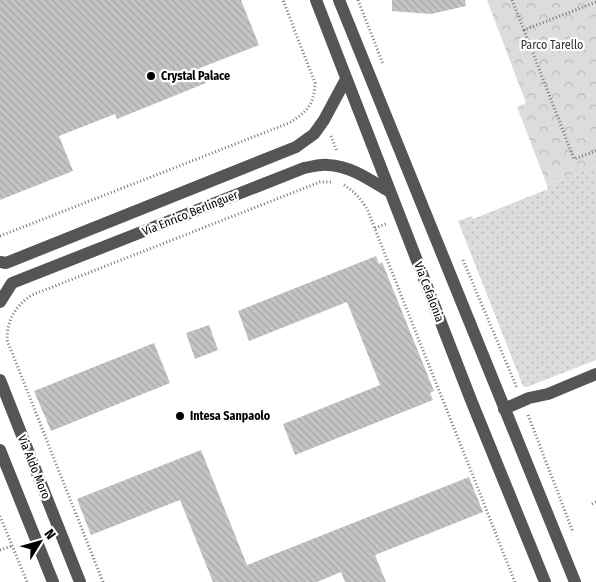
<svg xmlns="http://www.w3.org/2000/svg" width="596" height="582" font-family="'Fira Sans Condensed',sans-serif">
  <defs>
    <pattern id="grass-dots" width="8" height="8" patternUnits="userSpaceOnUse" patternTransform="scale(1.25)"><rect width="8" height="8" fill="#dcdcdc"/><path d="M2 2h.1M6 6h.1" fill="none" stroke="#bbb" stroke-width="1.8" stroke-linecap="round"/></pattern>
    <pattern id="park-crowns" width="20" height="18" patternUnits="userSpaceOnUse" patternTransform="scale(1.25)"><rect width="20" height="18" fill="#dcdcdc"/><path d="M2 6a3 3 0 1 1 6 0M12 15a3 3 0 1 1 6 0" fill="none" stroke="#bbb"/></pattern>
    <pattern id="building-back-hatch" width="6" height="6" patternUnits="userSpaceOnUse" patternTransform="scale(1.25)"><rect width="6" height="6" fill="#c4c4c4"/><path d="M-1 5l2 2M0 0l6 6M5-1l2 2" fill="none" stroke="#a7a7a7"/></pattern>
  </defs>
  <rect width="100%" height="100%" fill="#fff"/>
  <path fill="url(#grass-dots)" d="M 596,166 L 596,360 L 527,387 L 523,386 L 458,221 L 472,216 L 473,219 L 548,189 L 547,185 Z"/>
  <path fill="url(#park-crowns)" d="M 487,0 L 596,0 L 596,166 L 547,185 L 517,107 L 526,103 Z"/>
  <path fill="url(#building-back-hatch)" d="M 0,0 L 241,0 L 259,45 L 200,68 L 206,83 L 117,119 L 115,114 L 59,136 L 73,171 L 0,200 Z
    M 392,0 L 465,0 L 466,6 L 431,14 L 392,11 Z
    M 376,256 L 379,264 L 382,262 L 434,391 L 430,393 L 433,400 L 295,455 L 283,424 L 380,385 L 347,302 L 249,341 L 238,311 Z
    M 209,325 L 218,350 L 195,359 L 186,333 Z
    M 154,343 L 170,383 L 51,431 L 34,391 Z
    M 201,450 L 247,565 L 469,477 L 483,512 L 375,555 L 386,582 L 345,582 L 341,572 L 317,582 L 213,582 L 180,500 L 91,535 L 77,499 Z"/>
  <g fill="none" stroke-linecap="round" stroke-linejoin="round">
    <path stroke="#777" stroke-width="3" stroke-dasharray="1 2.5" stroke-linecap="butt" d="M 358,0 L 383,64
      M 512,0 L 524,30 L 596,2
      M 524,30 L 574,159 L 596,151
      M 331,136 L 337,151
      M 344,185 C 354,191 361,199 367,209 L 515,582
      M 375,228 L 388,223
      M 0,236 L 289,123 C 307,112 314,105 315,83 L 283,0
      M 463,260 L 517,388
      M 528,415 L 573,532
      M 592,504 L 596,502
      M 0,516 L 27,582
      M 0,550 L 12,546
      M 103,582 L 7,340 C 7,320 15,306 32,295 L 320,182 L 333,182"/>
    <path stroke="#555" stroke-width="12" d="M 316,0 L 471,400 L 545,582
      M 339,0 L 575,582
      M 0,262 L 6,263 L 296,147 L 314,134 L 324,120 L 346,79
      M 0,302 L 12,283 L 304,168 C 311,167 320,164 328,165 C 351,166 370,180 390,192
      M 0,380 L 80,582
      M 504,409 L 529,398 L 548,394 L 596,374
      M 0,450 L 53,582"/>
  </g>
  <g fill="#000" stroke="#fff" stroke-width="2">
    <circle cx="151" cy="76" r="5"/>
    <circle cx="180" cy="416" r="5"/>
  </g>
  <g text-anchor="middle" stroke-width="4.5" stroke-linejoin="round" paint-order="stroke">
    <g font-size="12" fill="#333" stroke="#fff">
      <text x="552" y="49">Parco Tarello</text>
    </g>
    <g font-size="12" font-weight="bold" fill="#000" stroke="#fff" text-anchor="start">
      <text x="161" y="80">Crystal Palace</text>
      <text x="190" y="420">Intesa Sanpaolo</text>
    </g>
    <g font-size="12" fill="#000" stroke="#fff">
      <text transform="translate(190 213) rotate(-22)" y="4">Via Enrico Berlinguer</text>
      <text transform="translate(429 292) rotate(69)" y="4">Via Cefalonia</text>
      <text transform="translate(34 467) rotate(68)" y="4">Via Aldo Moro</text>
    </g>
  </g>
  <g transform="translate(40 542) rotate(53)" stroke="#ffffff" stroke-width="4" paint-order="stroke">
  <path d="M0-4L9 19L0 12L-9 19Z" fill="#000000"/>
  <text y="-8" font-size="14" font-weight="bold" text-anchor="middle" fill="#000000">N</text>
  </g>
</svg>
